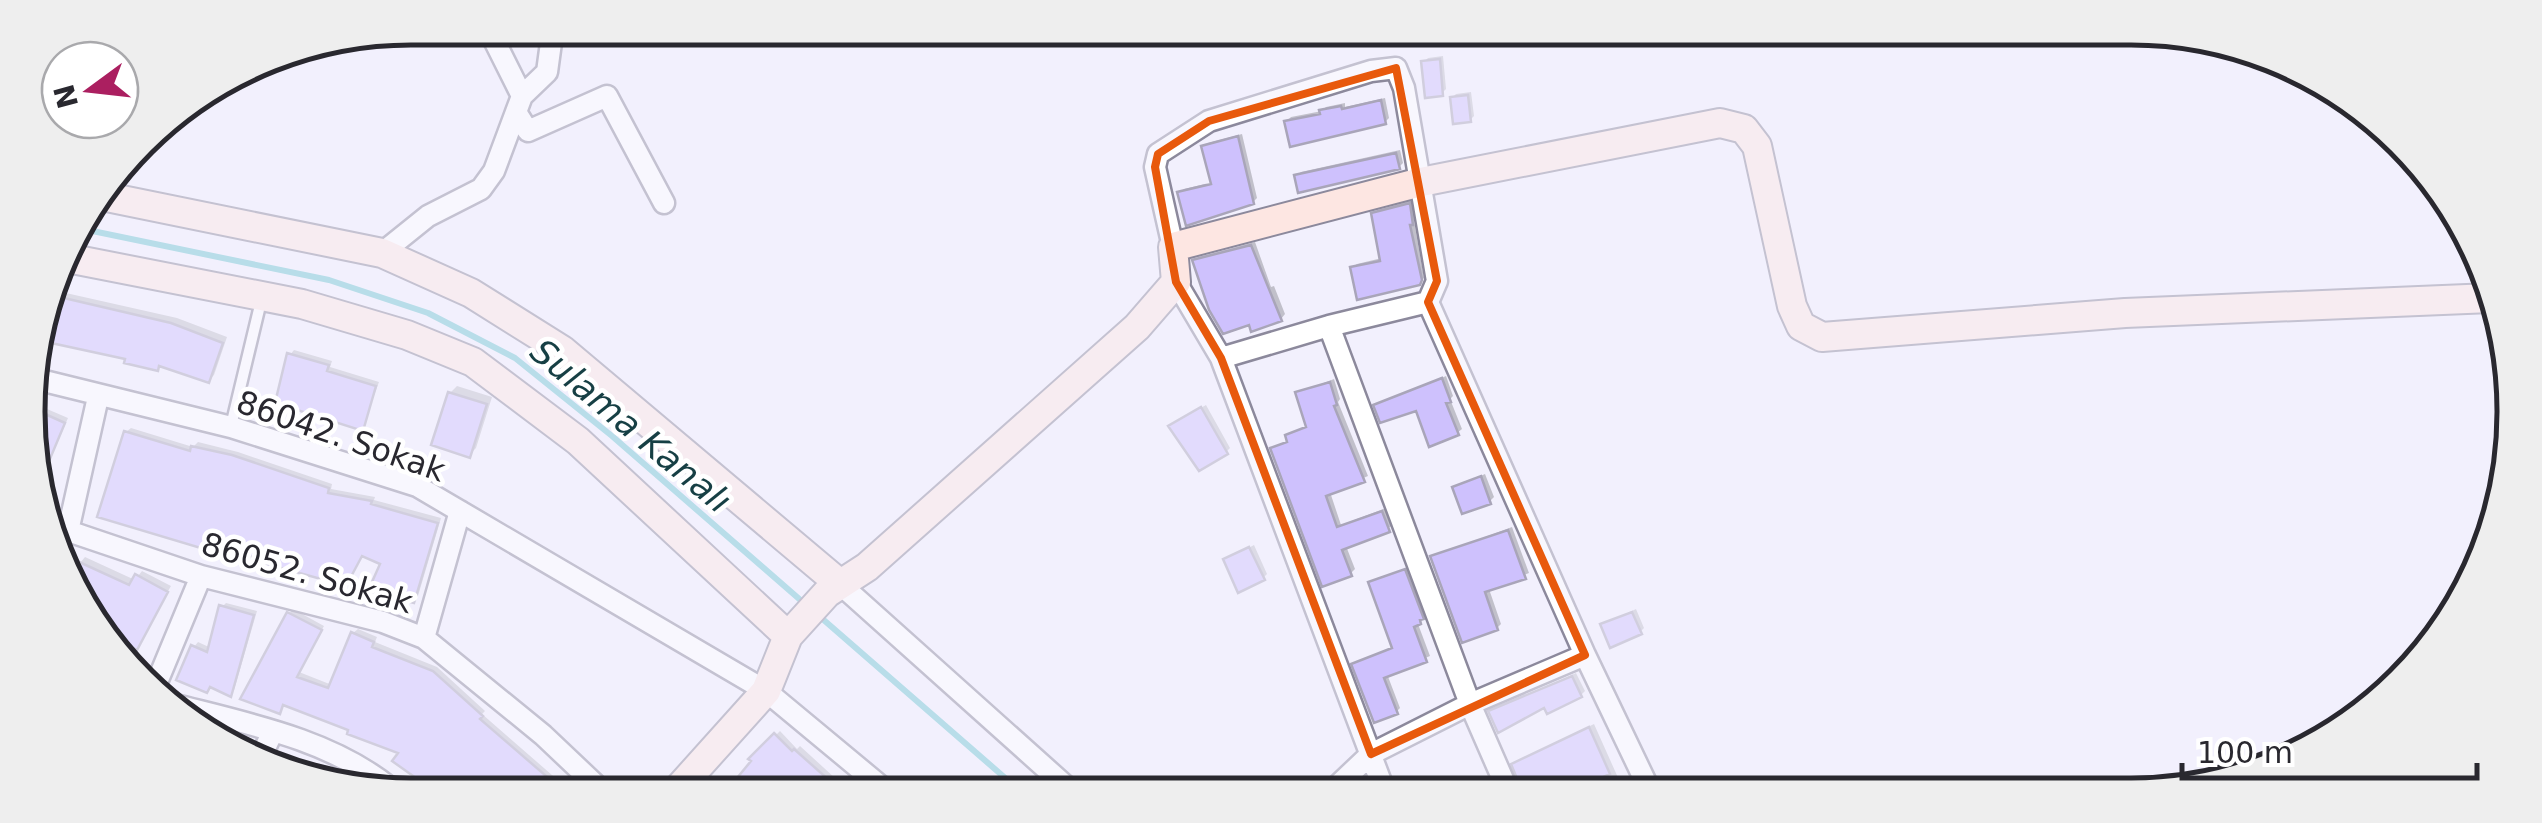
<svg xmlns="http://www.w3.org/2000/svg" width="2542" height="823" font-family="'DejaVu Sans',sans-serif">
  <rect width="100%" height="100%" fill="#f2f0fd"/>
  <path fill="#0003" d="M 1443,56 L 1446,89 L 1442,93 L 1424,62 L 1428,58 Z
    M 1471,92 L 1474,116 L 1470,120 L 1452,98 L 1456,94 Z
    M 1385,98 L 1389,118 L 1385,122 L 1287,121 L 1291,117 L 1322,111 L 1326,107 L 1345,103 L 1345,107 Z
    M 1242,134 L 1257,198 L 1253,202 L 1180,193 L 1184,189 L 1213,182 L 1204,147 L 1208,143 Z
    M 1400,150 L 1403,163 L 1399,167 L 1297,176 L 1301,172 Z
    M 1413,200 L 1416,218 L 1414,221 L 1424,278 L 1419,283 L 1352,268 L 1357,264 L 1382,258 L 1374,214 L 1378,210 Z
    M 1255,242 L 1271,287 L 1274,286 L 1285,314 L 1281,319 L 1250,322 L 1195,261 L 1199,257 Z
    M 55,283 L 59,284 L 57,291 L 177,318 L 227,337 L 214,375 L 209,380 L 162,364 L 157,369 L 40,333 Z
    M 294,350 L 332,361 L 330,367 L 379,382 L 362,428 L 290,355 Z
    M 1446,376 L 1453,396 L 1450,399 L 1462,429 L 1457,433 L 1417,408 L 1376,406 Z
    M 1334,379 L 1340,399 L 1338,402 L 1368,476 L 1330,492 L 1341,525 L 1386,508 L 1392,526 L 1346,546 L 1355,569 L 1351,573 L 1272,448 L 1289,440 L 1288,436 L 1292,432 L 1308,426 L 1298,393 Z
    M 457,386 L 492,397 L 476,448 L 469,455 L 450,393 Z
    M 33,403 L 68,418 L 39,486 L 46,489 L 40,504 Z
    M 1206,405 L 1230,448 L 1226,452 L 1175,422 Z
    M 131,428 L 193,447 L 198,442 L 238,452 L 332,484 L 331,489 L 375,497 L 374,500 L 441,518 L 418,596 L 413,600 L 383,562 L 364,553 L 346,583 L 126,432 Z
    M 1485,474 L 1494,497 L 1490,501 L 1455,487 Z
    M 1512,527 L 1529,573 L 1489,589 L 1501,624 L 1497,628 L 1432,557 Z
    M 1254,545 L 1267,574 L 1263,578 L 1226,560 Z
    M 85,557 L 135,580 L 142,571 L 171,586 L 136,647 L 111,627 L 80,563 Z
    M 1409,567 L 1426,612 L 1418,624 L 1430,656 L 1387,674 L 1400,708 L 1396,712 L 1354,664 L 1394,646 L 1371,582 Z
    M 226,603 L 257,611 L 234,690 L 230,694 L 211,685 L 194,647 L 198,642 L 211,648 L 222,607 Z
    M 293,609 L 324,626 L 299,672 L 332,685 L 353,633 L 358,629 L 377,637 L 375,642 L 437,667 L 485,711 L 482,714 L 568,789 L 435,788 L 402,752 L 285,703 L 279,711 L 289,614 Z
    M 1636,609 L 1644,628 L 1640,632 L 1603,625 Z
    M 1576,673 L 1585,691 L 1581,695 L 1545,705 L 1491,712 Z
    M 1594,724 L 1624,791 L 1587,791 L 1584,783 L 1519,761 Z
    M 780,731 L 797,749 L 800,746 L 847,789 L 783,789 L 778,785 L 752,759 Z
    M 295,759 L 342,786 L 348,777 L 367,788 L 336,788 L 288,768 Z"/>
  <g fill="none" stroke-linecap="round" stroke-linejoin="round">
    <path stroke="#71c5d0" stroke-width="6" d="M 78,228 L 329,280 L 428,313 L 515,358 L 612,436 L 805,604
      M 818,615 L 1019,790"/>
  </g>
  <path fill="#cec1fd" stroke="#a9a5b9" stroke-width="2.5" d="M 1440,59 L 1443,96 L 1425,98 L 1421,61 Z
    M 1468,95 L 1471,122 L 1453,124 L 1450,97 Z
    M 1381,100 L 1386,124 L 1290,147 L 1284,121 L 1320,114 L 1319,110 L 1341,106 L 1342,109 Z
    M 1238,136 L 1254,204 L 1186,226 L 1177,192 L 1211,184 L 1201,146 Z
    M 1396,153 L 1400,169 L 1298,193 L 1294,175 Z
    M 1410,203 L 1413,225 L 1410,225 L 1422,280 L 1420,285 L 1357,300 L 1350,267 L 1380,261 L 1371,213 Z
    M 1251,245 L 1282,321 L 1251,332 L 1249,325 L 1223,334 L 1209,310 L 1192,260 Z
    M 51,295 L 171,323 L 223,343 L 209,383 L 159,366 L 158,371 L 124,363 L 125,359 L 42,341 L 44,336 L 39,335 Z
    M 287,353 L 329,365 L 327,371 L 376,386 L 363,431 L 275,403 Z
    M 1442,378 L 1451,402 L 1446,403 L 1459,435 L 1429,447 L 1416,411 L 1380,423 L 1373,405 Z
    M 1330,382 L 1337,405 L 1334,406 L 1365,482 L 1326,496 L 1337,527 L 1382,511 L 1390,532 L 1342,550 L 1352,576 L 1322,587 L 1270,448 L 1287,442 L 1285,435 L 1306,427 L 1295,392 Z
    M 448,392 L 487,404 L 470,458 L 431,445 Z
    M 1201,407 L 1228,454 L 1199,471 L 1168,426 Z
    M 34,409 L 65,423 L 39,485 L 37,452 Z
    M 124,431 L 190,451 L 191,446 L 232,455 L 329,488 L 328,493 L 372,501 L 371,504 L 438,523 L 414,603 L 368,591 L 380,564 L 362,556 L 346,586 L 267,564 L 268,561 L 206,544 L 204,549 L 97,517 Z
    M 1481,476 L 1491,504 L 1462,514 L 1452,487 Z
    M 1508,530 L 1526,579 L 1485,592 L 1498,630 L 1462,643 L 1430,556 Z
    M 1249,547 L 1265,580 L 1238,593 L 1223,559 Z
    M 77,561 L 129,585 L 135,574 L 168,592 L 137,650 L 104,633 L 107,628 L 90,620 L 70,576 Z
    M 1405,569 L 1424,619 L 1420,620 L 1421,624 L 1414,627 L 1427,662 L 1384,678 L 1398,714 L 1374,723 L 1351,664 L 1392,648 L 1368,582 Z
    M 219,605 L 254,615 L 231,697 L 210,687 L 207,693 L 176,680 L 191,645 L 207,652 Z
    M 287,612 L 322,630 L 297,677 L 328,688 L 351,632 L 374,642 L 372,647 L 433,671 L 483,716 L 480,719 L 560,788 L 430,788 L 392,761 L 398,753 L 347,734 L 348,730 L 283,705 L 280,714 L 240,699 Z
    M 1632,612 L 1642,634 L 1610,648 L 1600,624 Z
    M 1572,676 L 1582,697 L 1547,714 L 1544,708 L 1498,733 L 1488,711 Z
    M 1589,727 L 1610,774 L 1573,791 L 1522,791 L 1511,764 Z
    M 774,733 L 792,751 L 794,749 L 839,789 L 728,789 L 751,761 L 748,759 Z"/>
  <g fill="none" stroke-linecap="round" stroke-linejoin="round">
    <defs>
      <path id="lane" d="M 231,426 L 262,297"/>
      <path id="street" d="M 522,96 L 547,72 L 553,28
        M 516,112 L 528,131 L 607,96 L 664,203
        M 1173,247 L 1155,167 L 1158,154 L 1209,121 L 1371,71 L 1396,68 L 1404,88 L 1437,281 L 1428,302 L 1585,655 L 1650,791
        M 382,253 L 428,216 L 481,189 L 494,171 L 522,96 L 488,28
        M 1176,282 L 1221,358 L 1384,790
        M 1329,326 L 1470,704 L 1508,791
        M 1221,358 L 1329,326 L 1428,302
        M 32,378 L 231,427 L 417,486 L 766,691 L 884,789
        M 68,531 L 201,576 L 383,622 L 424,638 L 543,735 L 600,789
        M 57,547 L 68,531 L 98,397
        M 840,584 L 1070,790
        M 424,638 L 460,511
        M 155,687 L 201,576
        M 172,704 C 245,723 330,739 390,788
        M 261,757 L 273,731
        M 1333,790 L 1371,754 L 1470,704 L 1585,655"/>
      <path id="secondary" d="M 102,196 L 382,253 L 471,293 L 562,350 L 840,584
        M 62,257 L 302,304 L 407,335 L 473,362 L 578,441 L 788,636
        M 678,789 L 766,691 L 788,636 L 827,593 L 867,567 L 1137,327 L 1176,282 L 1173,247 L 1421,182 L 1720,123 L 1744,129 L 1757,146 L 1792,306 L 1801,326 L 1822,337 L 2125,313 L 2491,298"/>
    </defs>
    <use href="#lane" stroke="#8c899c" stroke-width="15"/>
    <use href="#street" stroke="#8c899c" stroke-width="25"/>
    <use href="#secondary" stroke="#8c899c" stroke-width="32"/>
    <use href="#lane" stroke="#fff" stroke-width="10"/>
    <use href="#street" stroke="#fff" stroke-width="20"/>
    <use href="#secondary" stroke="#fde6e2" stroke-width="28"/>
  </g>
  <path d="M0 0H2542V823H0ZM 1396,68 L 1437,281 L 1428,302 L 1585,655 L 1371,754 L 1221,358 L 1176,282 L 1155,167 L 1158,154 L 1209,121 Z" fill="#f2f0fd" fill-opacity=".55" fill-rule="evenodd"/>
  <path fill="none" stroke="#e8590c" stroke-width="8" stroke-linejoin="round" d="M 1396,68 L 1437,281 L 1428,302 L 1585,655 L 1371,754 L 1221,358 L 1176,282 L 1155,167 L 1158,154 L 1209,121 Z"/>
  <g text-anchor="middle" stroke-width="9" stroke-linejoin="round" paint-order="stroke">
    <g font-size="32" fill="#29282f" stroke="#fff">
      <text transform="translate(341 436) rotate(19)" y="11">86042. Sokak</text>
      <text transform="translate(307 573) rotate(16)" y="11">86052. Sokak</text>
    </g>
    <g font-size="35" font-style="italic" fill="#163f44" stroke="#fff">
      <text transform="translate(631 426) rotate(40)" y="12">Sulama Kanalı</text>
    </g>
  </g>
  <path d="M0 0H2542V823H0ZM411 45H2131A366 366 0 0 1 2497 411V412A366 366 0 0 1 2131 778H411A366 366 0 0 1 45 412V411A366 366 0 0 1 411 45Z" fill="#eee" fill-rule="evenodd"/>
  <path fill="none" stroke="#29282f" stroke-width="5" d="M411 45H2131A366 366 0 0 1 2497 411V412A366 366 0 0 1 2131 778H411A366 366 0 0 1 45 412V411A366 366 0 0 1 411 45Z"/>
  <g transform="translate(90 90) rotate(255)"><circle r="48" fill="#ffffff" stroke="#a9a9ac" stroke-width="2.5"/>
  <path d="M0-8L18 38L0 25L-18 38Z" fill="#ab1f60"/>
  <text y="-15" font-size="28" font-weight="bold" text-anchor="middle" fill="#29282f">N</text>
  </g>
  <path d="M2182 763v15h295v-15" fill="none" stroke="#29282f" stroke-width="5"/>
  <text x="2197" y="763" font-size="30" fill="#29282f" stroke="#ffffff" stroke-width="8" paint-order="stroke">100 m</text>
</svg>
